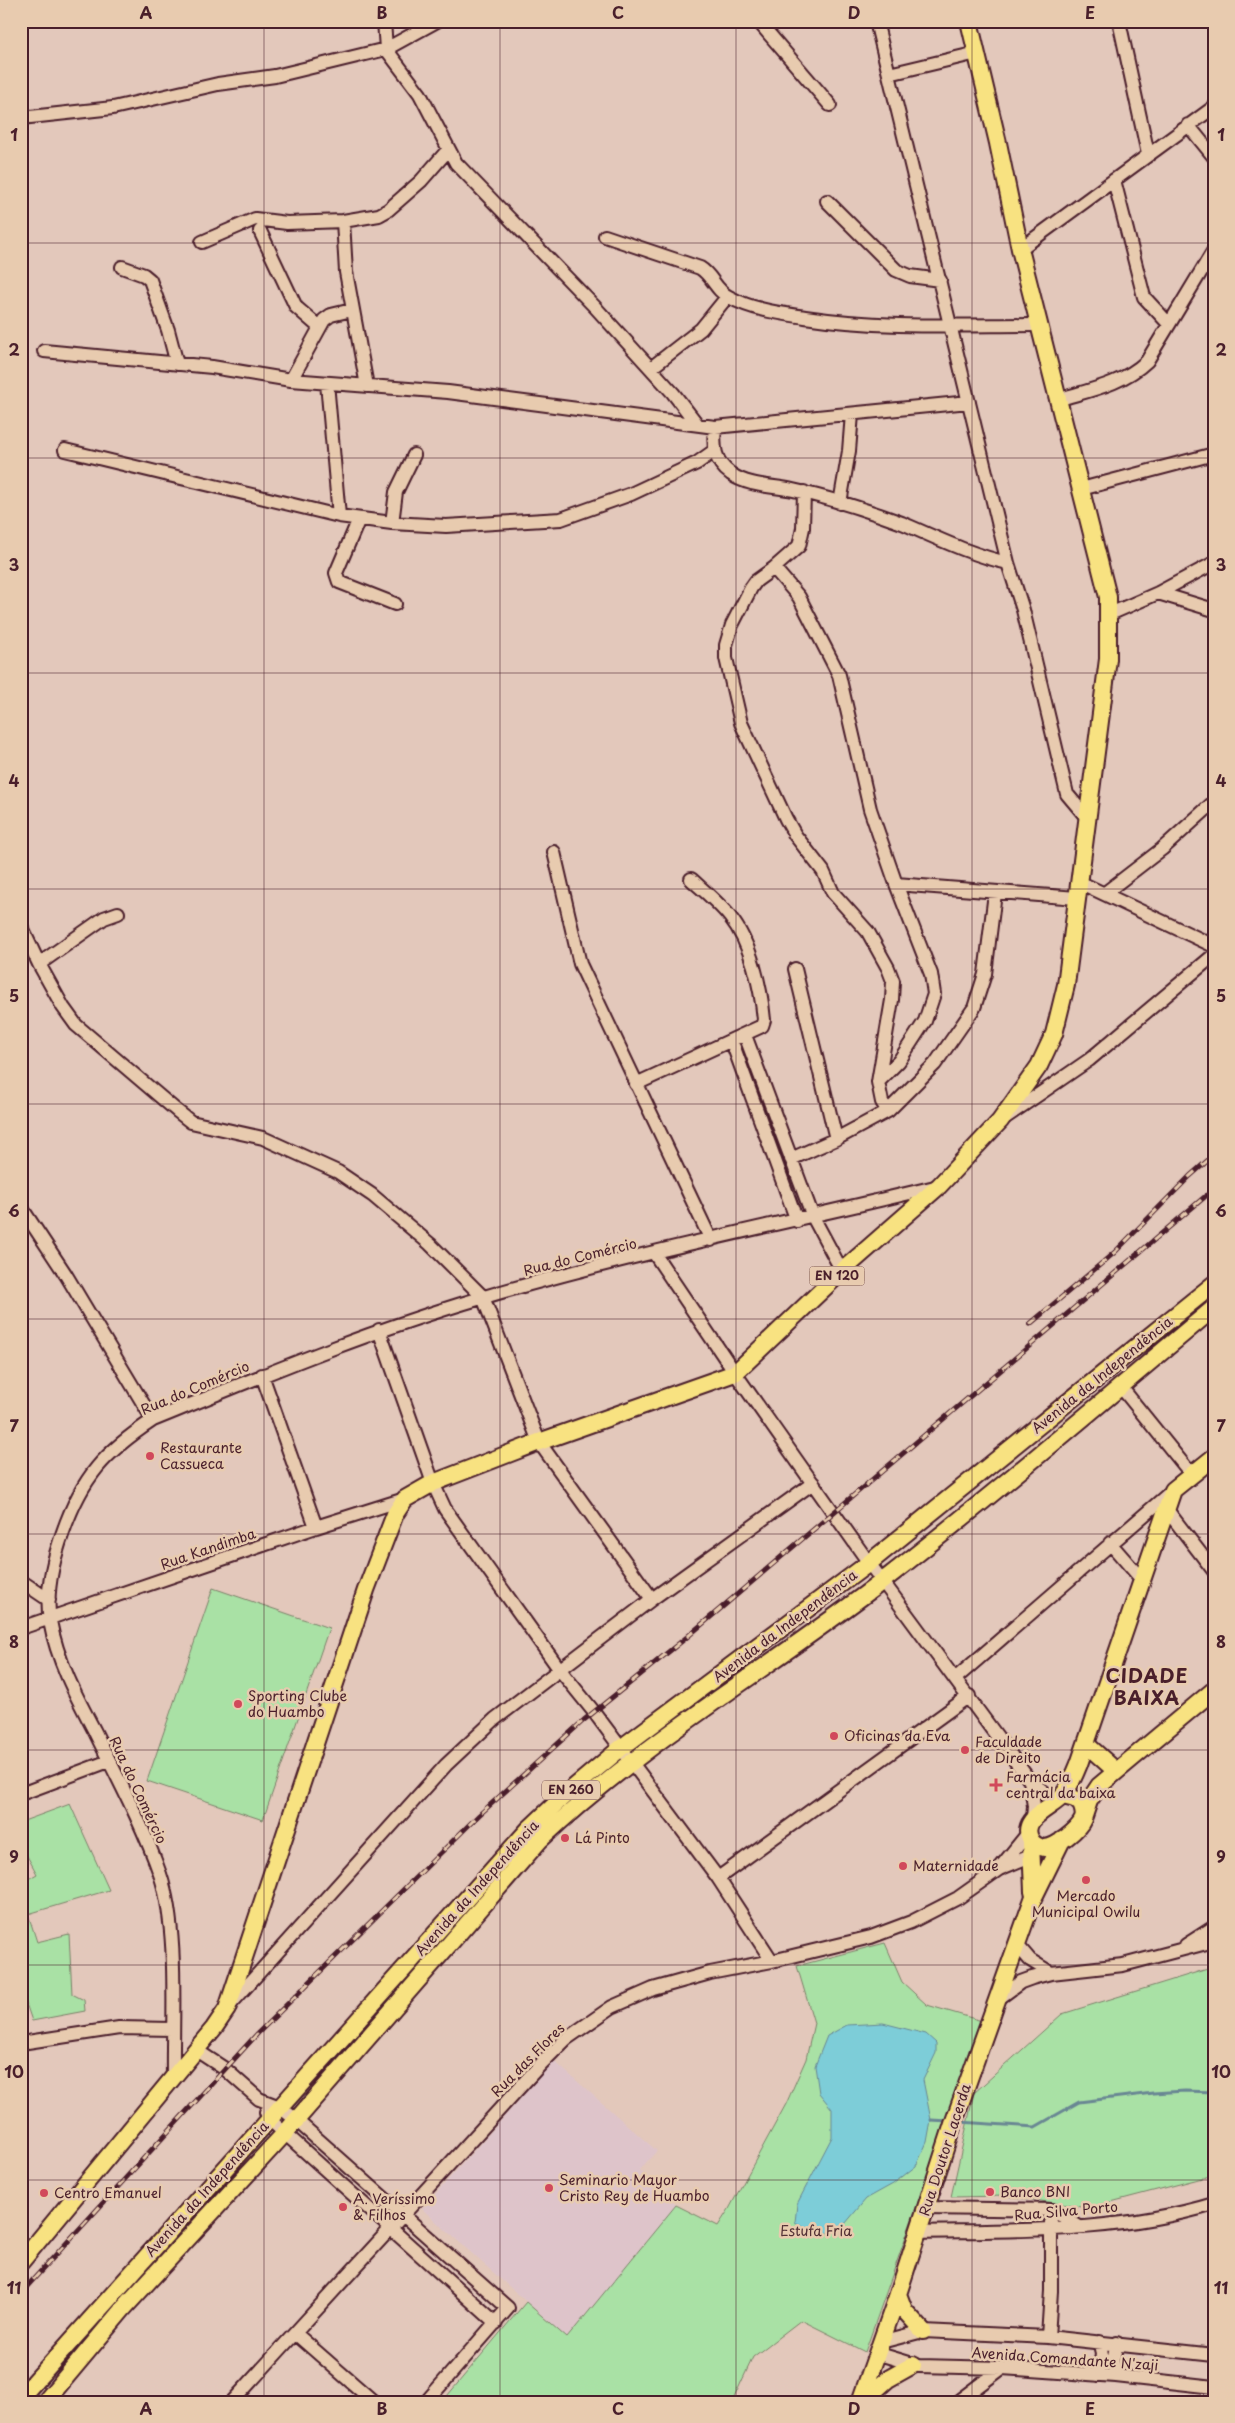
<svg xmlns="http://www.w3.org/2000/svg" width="1235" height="2423" font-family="'Playpen Sans',sans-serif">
  <rect width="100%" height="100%" fill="#e3c8bb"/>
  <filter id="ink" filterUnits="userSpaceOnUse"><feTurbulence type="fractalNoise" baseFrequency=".02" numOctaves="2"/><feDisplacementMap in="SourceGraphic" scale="10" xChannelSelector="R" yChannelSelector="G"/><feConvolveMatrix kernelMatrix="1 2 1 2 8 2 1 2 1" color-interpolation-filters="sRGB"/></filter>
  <g filter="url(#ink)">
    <path fill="#dec4ca" d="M 554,2061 L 657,2151 L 639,2170 L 676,2205 L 567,2338 L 422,2209 Z"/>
    <path fill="#a9e1a5" stroke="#7a8068" d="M 213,1588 L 329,1628 L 263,1820 L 147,1781 Z
      M 70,1804 L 109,1890 L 28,1914 L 37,1942 L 69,1934 L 72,1994 L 84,2000 L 85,2011 L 32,2021 L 21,1989 L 21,1883 L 37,1874 L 21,1845 L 21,1822 Z
      M 885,1943 L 902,1982 L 927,2005 L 982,2021 L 865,2352 L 801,2320 L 753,2357 L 732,2402 L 442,2402 L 526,2302 L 567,2338 L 676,2205 L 718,2226 L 729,2209 L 786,2104 L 806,2059 L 814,2023 L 797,1966 Z
      M 1214,1967 L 1214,2175 L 1088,2208 L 1007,2196 L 951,2197 L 974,2093 L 1062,2014 Z"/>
    <path fill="#7dcdd8" stroke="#698793" d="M 883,2023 L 926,2034 L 936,2043 L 936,2053 L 923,2080 L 931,2120 L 927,2142 L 916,2166 L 893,2184 L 866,2199 L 845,2224 L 822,2236 L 795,2222 L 797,2204 L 832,2137 L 832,2109 L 819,2093 L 815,2066 L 827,2036 L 847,2025 Z"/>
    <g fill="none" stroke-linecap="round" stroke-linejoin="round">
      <path stroke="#698793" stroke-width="3" d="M 931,2120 L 948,2121
        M 960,2122 L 1035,2127 L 1079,2102 L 1153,2093 L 1185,2091 L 1214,2092"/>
      <defs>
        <path id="minor" d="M 384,21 L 386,49 L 420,94 L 456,163 L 595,307 L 673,393 L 697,424
          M 758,21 L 830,105
          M 876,21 L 1008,563 L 1023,610 L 1067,794 L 1088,819
          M 1119,21 L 1148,154
          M 889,74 L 977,53
          M 21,118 L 113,108 L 218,84 L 275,76 L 386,49 L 437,21
          M 1188,125 L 1214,157
          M 1114,180 L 1144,297 L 1168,323
          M 827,201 L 896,270 L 910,276 L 940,280
          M 343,221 L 346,272 L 367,386
          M 260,231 L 296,307 L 319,327
          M 605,236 L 700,268 C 712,275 716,291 729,297 C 753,310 779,313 805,317 C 884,329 961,325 1040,325
          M 202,242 L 255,219 L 287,223 L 343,221 L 379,215 L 388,210 L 421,181 L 448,150
          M 1020,249 L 1214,107
          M 122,267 L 144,275 L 150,280 L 168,330 L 177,364
          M 44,351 L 212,367 L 291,380 L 448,392 L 715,427 L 969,402
          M 651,368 L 701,329 L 727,297
          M 291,380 L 324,320 L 331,315 L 352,310
          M 327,383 L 339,516
          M 1060,399 C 1090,390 1123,384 1147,361 L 1214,250
          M 715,427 C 713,446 714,462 731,474 C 747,486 774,486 793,490 C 830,498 867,510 902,523 C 937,538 971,555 1008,563
          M 65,450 L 339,516 L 392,523 L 446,526 L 561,519 L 631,494 L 697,463 L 714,451
          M 1081,489 L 1214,454
          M 804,492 L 803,528 L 799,546 L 774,568 L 756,581 L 751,588 L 732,625 L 726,645 L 726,658 L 741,723 L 786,819 L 795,835 L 823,871 L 833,893 L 868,932 L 888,968 L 893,981 L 892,1000 L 878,1082 L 882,1102 L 888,1111
          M 840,503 L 849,451 L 852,414
          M 359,519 L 336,573 L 339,582 L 395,604
          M 392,523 L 396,492 L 414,455
          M 774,568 L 799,597 L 839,675 L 870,809 L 896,884 L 931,974 L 934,994 L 925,1021 L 899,1061 L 878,1082
          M 1158,593 L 1214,610
          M 1110,614 L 1158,593 L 1214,563
          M 554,852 L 580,964 L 711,1240
          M 1079,882 L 1214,946
          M 896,884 L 1077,898
          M 1105,893 L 1162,849 L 1214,802
          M 21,926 L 39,964 L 63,1007 L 76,1025 L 177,1111 L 191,1122 L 263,1138 L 338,1172 L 372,1195 L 430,1244 L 483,1297 L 539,1442 L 652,1599
          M 39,964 L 104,918 L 118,913
          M 795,969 L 836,1139
          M 745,1035 L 813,1217 L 842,1271
          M 732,1042 L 797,1221
          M 636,1084 L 762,1026 L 764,1020 C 761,987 751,943 730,917 C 719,903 704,891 691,879
          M 1006,1117 L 1089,1060 L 1214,955
          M 791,1159 L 836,1139 L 888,1111 L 935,1064 L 974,1008 L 985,974 L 995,893
          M 21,1207 L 66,1275 L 153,1420
          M 654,1253 L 735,1373 L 869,1563 L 1030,1781 L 1056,1801
          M 379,1330 L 433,1483 L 445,1509 L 560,1670 L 594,1712 L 718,1878 L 772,1961
          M 262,1375 L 316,1527
          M 1121,1387 L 1192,1475
          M 1167,1510 L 1214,1571
          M 1110,1543 L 1143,1581
          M 21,1581 L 49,1600
          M 21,1628 L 316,1527 L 405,1499
          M 956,1678 L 1173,1490
          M 1030,1781 L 1034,1806 L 1033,1819
          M 21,1791 L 26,1792 L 109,1761
          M 999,1869 L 1029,1832
          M 718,1878 L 969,1696
          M 1186,1945 L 1214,1927
          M 1018,1946 L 1030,1960 L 1051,1973
          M 998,1999 L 1021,1982 L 1032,1978 L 1051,1973 L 1123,1965 L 1214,1941
          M 229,2006 L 446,1765 L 495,1719 L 652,1599 L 813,1483
          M 21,2043 L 119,2028 L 172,2029
          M 196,2050 L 225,2069 L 259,2099 L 280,2107 L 296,2120 L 508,2308 L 426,2402
          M 173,2078 C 172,2018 179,1930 160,1874 C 143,1825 117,1777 94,1730 C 76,1696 57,1660 50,1621 C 45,1592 53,1560 63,1532 C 82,1477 105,1452 153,1420 C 261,1376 369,1331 481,1298 C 632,1253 787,1223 939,1186
          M 266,2112 L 269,2119 L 496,2323
          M 926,2208 L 1052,2210 L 1078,2226
          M 918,2232 C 1016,2230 1119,2233 1214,2204
          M 295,2333 L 374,2402
          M 1048,2337 L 1051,2291 L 1051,2222
          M 881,2342 L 923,2331 L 1048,2337 L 1214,2355
          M 876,2353 L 919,2366 L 1002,2368 L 1116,2376 L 1214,2387
          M 1098,2375 L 1102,2355 L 1100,2342
          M 1116,2376 L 1113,2360 L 1117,2343
          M 232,2402 L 541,2064 L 566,2039 L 612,2007 L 653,1989 L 710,1973 L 772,1961 L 871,1937 L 911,1922 L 958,1898 L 999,1869 L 1033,1855
          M 957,2402 L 1002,2368"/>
        <path id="major" d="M 1087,1745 L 1116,1771
          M 1063,1796 L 1075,1799 L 1081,1804 C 1083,1809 1085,1813 1083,1819 C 1079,1829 1056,1848 1044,1848 C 1039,1847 1034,1845 1031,1840 C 1018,1818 1053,1808 1063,1795 C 1070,1786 1075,1774 1079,1764 L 1173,1490 L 1214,1457
          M 1084,1816 L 1089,1801 L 1099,1786 L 1214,1690
          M 1031,1841 L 1033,1892
          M 21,2262 L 214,2028 L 227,2009 L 366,1590 L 395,1514 L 405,1499 L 433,1483 L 539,1442 L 735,1373 L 842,1271 L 939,1186 L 1000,1121 L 1039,1066 L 1054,1034 L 1066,985 L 1108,659 L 1108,597 L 1020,249 L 998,143 L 969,21
          M 898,2294 L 904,2310 L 923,2331
          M 21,2397 L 529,1829 L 565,1795 L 621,1748 L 869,1563 L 1214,1284
          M 45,2402 L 122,2310 L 285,2133 L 540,1840 C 644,1741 770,1668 884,1580 C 996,1493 1104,1400 1214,1308
          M 860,2402 L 898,2294 L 954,2121 L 1033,1899 L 1062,1840
          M 862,2402 L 888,2379 L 913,2365"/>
      </defs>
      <use href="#minor" stroke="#4a1f2b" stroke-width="16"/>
      <use href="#major" stroke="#4a1f2b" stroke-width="20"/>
      <use href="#minor" stroke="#e8cbaf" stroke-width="12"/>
      <use href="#major" stroke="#f8e281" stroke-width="16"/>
      <defs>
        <path id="rail" d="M 1030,1324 L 1115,1252 L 1190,1176 L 1214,1155
          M 21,2293 L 258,2033 L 479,1815 L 584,1720 L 687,1637 L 1214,1189"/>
      </defs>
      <use href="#rail" stroke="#4a1f2b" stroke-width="5"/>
      <use href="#rail" stroke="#e8cbaf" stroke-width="3" stroke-dasharray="9" stroke-linecap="butt"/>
    </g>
  </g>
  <path fill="none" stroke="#4a1f2b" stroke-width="1" stroke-opacity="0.55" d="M 264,21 L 264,2402M 500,21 L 500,2402M 736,21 L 736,2402M 972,21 L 972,2402M 21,243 L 1214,243M 21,458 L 1214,458M 21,673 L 1214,673M 21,889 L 1214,889M 21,1104 L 1214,1104M 21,1319 L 1214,1319M 21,1534 L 1214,1534M 21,1750 L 1214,1750M 21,1965 L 1214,1965M 21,2180 L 1214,2180"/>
  <g fill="#d1495b" stroke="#e8cbaf" stroke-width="2">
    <circle cx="150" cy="1456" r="5"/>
    <circle cx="238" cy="1704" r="5"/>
    <circle cx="834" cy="1736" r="5"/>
    <circle cx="965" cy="1750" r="5"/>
    <path d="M993.5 1777.5h5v5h5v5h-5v5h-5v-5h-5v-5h5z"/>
    <circle cx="565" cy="1838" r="5"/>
    <circle cx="903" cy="1866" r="5"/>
    <circle cx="1086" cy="1880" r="5"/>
    <circle cx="549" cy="2188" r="5"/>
    <circle cx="990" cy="2192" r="5"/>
    <circle cx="44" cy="2193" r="5"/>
    <circle cx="343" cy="2207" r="5"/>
  </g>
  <g text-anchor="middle" stroke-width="5" stroke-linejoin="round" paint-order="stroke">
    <g fill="#e8cbaf" stroke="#795353" stroke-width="1">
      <rect x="809.5" y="1266.5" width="55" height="19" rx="4"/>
      <rect x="542" y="1780.5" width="58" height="19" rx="4"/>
    </g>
    <g font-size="12" font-weight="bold" fill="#4a1f2b">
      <text x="837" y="1280">EN 120</text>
      <text x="571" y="1794">EN 260</text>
    </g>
    <g font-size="14" fill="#4a1f2b" stroke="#e8cbaf">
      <text transform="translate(580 1257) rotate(-14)" y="5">Rua do Comércio</text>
      <text transform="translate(1102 1375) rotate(-39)" y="5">Avenida da Independência</text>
      <text transform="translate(195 1388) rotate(-23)" y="5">Rua do Comércio</text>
      <text transform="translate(208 1549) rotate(-19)" y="5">Rua Kandimba</text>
      <text transform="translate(785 1626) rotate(-37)" y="5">Avenida da Independência</text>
      <text transform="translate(138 1790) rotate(65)" y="5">Rua do Comércio</text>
      <text transform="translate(477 1888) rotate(-48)" y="5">Avenida da Independência</text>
      <text transform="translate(528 2060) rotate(-45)" y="5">Rua das Flores</text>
      <text transform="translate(945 2150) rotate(-72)" y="5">Rua Doutor Lacerda</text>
      <text transform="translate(207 2189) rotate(-48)" y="5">Avenida da Independência</text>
      <text transform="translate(1066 2211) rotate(-5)" y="5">Rua Silva Porto</text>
      <text transform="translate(1065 2359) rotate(4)" y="5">Avenida Comandante N'zaji</text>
    </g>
    <g font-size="14" fill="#4a1f2b" stroke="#e8cbaf" text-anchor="start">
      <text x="160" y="1453">Restaurante<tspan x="160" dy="16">Cassueca</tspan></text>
      <text x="248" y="1701">Sporting Clube<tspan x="248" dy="16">do Huambo</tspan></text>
      <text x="844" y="1741">Oficinas da Eva</text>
      <text x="975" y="1747">Faculdade<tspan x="975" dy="16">de Direito</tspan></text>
      <text x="1006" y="1782">Farmácia<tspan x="1006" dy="16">central da baixa</tspan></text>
      <text x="575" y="1843">Lá Pinto</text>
      <text x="913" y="1871">Maternidade</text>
      <text x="1086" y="1901" text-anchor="middle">Mercado<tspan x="1086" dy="16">Municipal Owilu</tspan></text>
      <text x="559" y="2185">Seminario Mayor<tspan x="559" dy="16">Cristo Rey de Huambo</tspan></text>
      <text x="1000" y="2197">Banco BNI</text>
      <text x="54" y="2198">Centro Emanuel</text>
      <text x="353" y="2204">A. Veríssimo<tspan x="353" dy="16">&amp; Filhos</tspan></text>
    </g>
    <g font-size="14" fill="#543237" stroke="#e8cbaf">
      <text x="816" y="2236">Estufa Fria</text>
    </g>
    <g font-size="19" font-weight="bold" letter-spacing="1" fill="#4a1f2b" stroke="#e8cbaf">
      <text x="1147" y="1683">CIDADE<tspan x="1147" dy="22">BAIXA</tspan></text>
    </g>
  </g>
  <rect width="1235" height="2423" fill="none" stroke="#e8cbaf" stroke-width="55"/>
  <rect x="28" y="28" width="1180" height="2368" fill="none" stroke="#4a1f2b" stroke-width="2"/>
  <g font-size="16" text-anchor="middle" font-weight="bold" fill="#4a1f2b">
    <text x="146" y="19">A</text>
    <text x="382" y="19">B</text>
    <text x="618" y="19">C</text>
    <text x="854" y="19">D</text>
    <text x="1090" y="19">E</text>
    <text x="14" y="141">1</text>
    <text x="1221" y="141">1</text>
    <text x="14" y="356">2</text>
    <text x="1221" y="356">2</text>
    <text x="14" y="571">3</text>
    <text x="1221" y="571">3</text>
    <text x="14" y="787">4</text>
    <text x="1221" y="787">4</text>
    <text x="14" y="1002">5</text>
    <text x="1221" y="1002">5</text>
    <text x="14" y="1217">6</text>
    <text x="1221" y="1217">6</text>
    <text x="14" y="1432">7</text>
    <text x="1221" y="1432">7</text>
    <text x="14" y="1648">8</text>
    <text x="1221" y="1648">8</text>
    <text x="14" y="1863">9</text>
    <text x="1221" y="1863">9</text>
    <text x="14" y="2078">10</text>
    <text x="1221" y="2078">10</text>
    <text x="14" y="2294">11</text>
    <text x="1221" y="2294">11</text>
    <text x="146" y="2415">A</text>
    <text x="382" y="2415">B</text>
    <text x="618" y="2415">C</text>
    <text x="854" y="2415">D</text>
    <text x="1090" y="2415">E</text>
  </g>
</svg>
